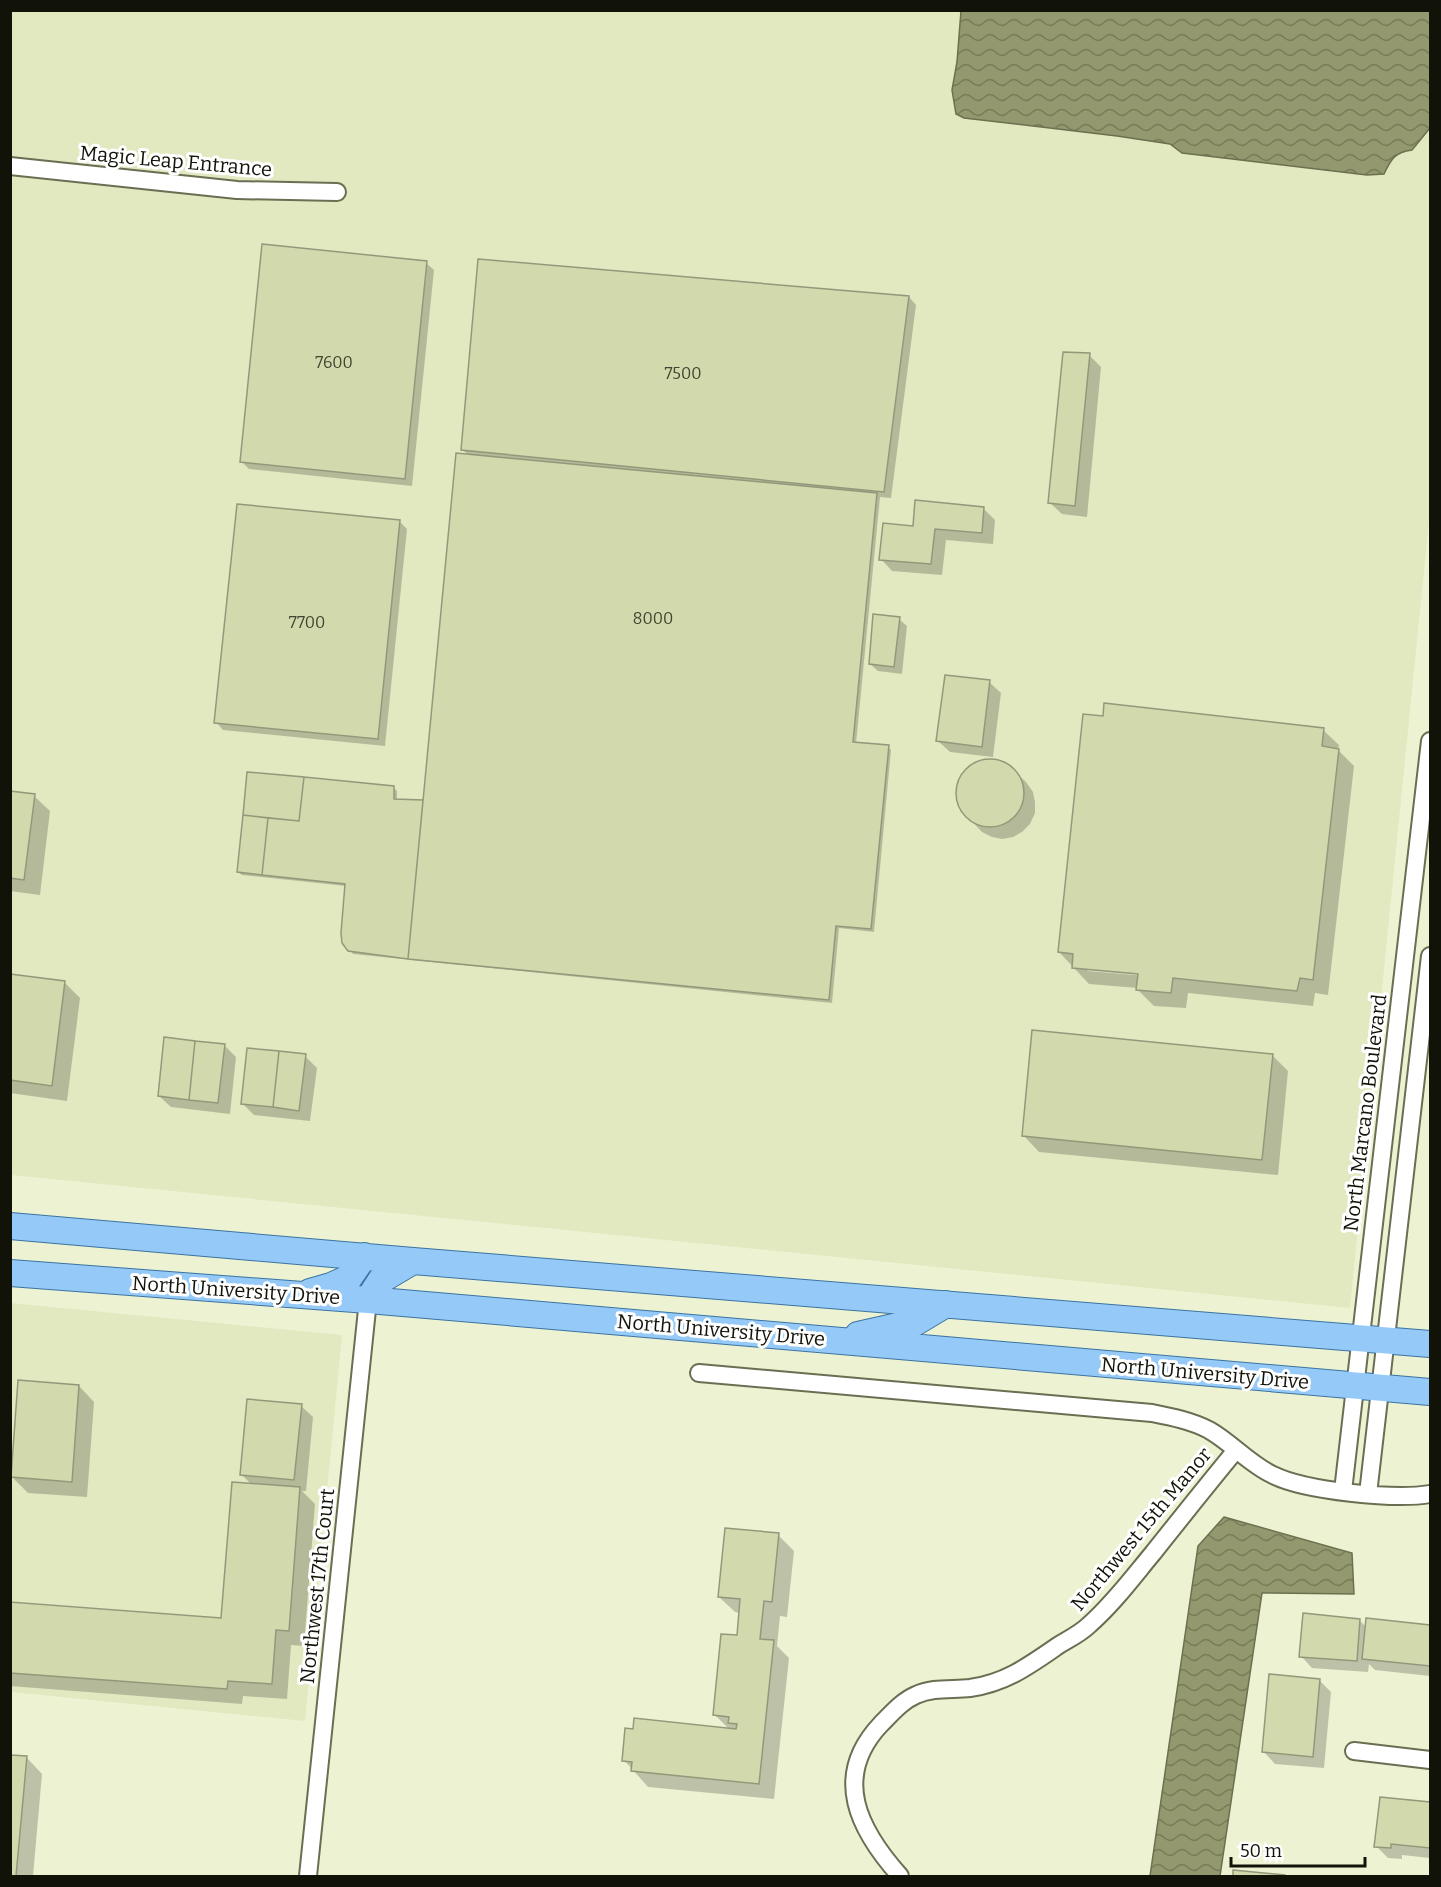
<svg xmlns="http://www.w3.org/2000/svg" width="1441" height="1887" font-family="Bitter,serif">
  <defs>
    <pattern id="water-waves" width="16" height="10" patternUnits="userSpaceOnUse" patternTransform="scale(1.5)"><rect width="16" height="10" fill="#93986e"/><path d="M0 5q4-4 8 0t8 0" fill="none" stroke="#777b58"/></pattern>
  </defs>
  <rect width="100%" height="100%" fill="#edf2d2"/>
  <path fill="#e2e8c0" d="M 10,11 L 1430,11 L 1430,511 L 1350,1308 L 11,1175 Z
    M 10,1303 L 342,1335 L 305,1721 L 11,1692 Z"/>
  <path fill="url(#water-waves)" stroke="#6c704f" stroke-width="1.5" d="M 961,11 L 1430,11 L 1430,128 L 1412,150 C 1395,152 1391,159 1384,174 L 1367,175 L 1182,153 L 1170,144 L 1117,136 L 964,118 L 956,114 L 952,90 L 957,62 Z
    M 1224,1517 L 1352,1553 L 1354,1594 L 1262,1593 L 1220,1876 L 1150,1876 L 1198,1546 Z"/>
  <path fill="#0003" fill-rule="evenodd" d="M 426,263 L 434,270 L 412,486 L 249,469 L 242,462 Z
    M 909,297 L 916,305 L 891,498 L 880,497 L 856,744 L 888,747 L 891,750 L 874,932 L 839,928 L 832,1003 L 353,954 L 350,950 L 346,886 L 242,875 L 238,872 L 249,774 L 394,788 L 397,791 L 397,801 L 424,802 L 469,456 L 462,449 Z
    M 1089,355 L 1101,367 L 1087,517 L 1062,514 L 1050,503 Z
    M 983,508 L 995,520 L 993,544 L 946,540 L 942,575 L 892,571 L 881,559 L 914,527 Z
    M 400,522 L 407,529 L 385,746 L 223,730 L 216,722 Z
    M 899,619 L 907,626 L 902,674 L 878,671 L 870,664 Z
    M 989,682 L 1001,693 L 993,757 L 950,752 L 938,741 Z
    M 1323,730 L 1339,745 L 1338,750 L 1354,766 L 1328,995 L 1315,993 L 1313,1006 L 1188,993 L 1186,1008 L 1154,1006 L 1138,990 L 1138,988 L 1089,984 L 1059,952 ZM 1085,968 L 1146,973 L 1146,976 L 1088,971 Z
    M 984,760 L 995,760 L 1005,763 L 1026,782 L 1033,792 L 1035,802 L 1035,813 L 1030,824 L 1022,832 L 1013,837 L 1002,839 L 992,837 L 982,832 L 962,811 L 958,802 L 957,791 L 959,780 L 965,771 L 973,764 Z
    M 10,793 L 34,796 L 50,811 L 40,895 L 10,891 Z
    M 10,975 L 64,982 L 80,998 L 67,1101 L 10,1093 Z
    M 224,1045 L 236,1057 L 230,1114 L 171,1107 L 159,1096 Z
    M 1272,1055 L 1288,1071 L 1278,1175 L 1039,1152 L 1024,1136 Z
    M 305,1056 L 317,1068 L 310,1121 L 254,1115 L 242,1103 Z
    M 79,1386 L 94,1402 L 87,1497 L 28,1493 L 12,1477 Z
    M 301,1406 L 313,1417 L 306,1491 L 302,1491 L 315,1504 L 304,1646 L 291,1645 L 287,1699 L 243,1696 L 242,1704 L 10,1686 L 10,1603 L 223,1619 L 252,1485 L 241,1474 Z
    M 778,1535 L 794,1551 L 787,1617 L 780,1616 L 777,1646 L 789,1658 L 774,1799 L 648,1787 L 624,1760 L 729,1729 L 715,1715 L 738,1637 L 740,1613 L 735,1612 L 719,1597 Z
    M 1359,1620 L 1367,1628 L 1368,1620 L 1430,1627 L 1430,1676 L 1375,1670 L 1369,1664 L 1368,1672 L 1312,1668 L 1301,1656 Z
    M 1319,1680 L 1331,1692 L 1324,1768 L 1275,1764 L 1264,1752 Z
    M 10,1756 L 27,1758 L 42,1774 L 33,1876 L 10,1876 Z
    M 1381,1798 L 1430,1803 L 1430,1858 L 1402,1855 L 1402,1859 L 1388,1858 L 1376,1846 Z
    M 1235,1871 L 1284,1876 L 1285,1876 L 1234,1876 Z"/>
  <path fill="#d2d9ac" stroke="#94987b" stroke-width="1.5" d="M 262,244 L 427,261 L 405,479 L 240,462 Z
    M 478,259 L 909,296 L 884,492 L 461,450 Z
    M 1063,352 L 1090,353 L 1075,506 L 1048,503 Z
    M 456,453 L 877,493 L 853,742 L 889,745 L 871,929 L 836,926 L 829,1000 L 408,959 Z
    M 915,500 L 984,507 L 982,533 L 935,529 L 931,564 L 879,560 L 883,523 L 913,526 Z
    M 237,504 L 400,520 L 378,739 L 214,723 Z
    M 873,614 L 900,617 L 894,667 L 869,664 Z
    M 945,675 L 990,680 L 982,747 L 936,741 Z
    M 1104,703 L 1324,728 L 1322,746 L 1339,749 L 1313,980 L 1300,978 L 1297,991 L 1173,978 L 1171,993 L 1136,990 L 1138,974 L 1072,968 L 1073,954 L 1058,952 L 1083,714 L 1103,716 Z
    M956 793a34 34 0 1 1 68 0a34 34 0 1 1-68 0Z
    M 247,772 L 304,777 L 299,821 L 243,815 Z
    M 304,777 L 394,786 L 394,799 L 423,800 L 408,959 L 348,951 L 342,943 L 341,933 L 345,884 L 262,875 L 268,818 L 299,821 Z
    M 10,791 L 35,794 L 24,880 L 10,878 Z
    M 243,815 L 268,818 L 262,875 L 237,872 Z
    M 10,974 L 65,981 L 52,1086 L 10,1080 Z
    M 1032,1030 L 1273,1054 L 1262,1160 L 1022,1136 Z
    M 164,1037 L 195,1041 L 189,1100 L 158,1096 Z
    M 195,1041 L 225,1044 L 218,1103 L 189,1100 Z
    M 247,1048 L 279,1051 L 273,1107 L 241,1104 Z
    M 279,1051 L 306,1054 L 299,1111 L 273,1107 Z
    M 18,1380 L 79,1385 L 72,1482 L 11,1477 Z
    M 247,1399 L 302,1404 L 294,1480 L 240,1475 Z
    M 232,1482 L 300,1487 L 289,1631 L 276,1630 L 272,1684 L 228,1681 L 227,1689 L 10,1673 L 10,1602 L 221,1618 Z
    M 725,1528 L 779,1533 L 772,1602 L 764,1601 L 760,1639 L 774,1640 L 759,1784 L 631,1771 L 632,1762 L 622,1761 L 625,1728 L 633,1729 L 634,1718 L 736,1729 L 737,1724 L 728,1723 L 729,1717 L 713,1715 L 721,1634 L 737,1635 L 740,1599 L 718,1597 Z
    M 1303,1613 L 1360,1619 L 1357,1661 L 1299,1657 Z
    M 1366,1618 L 1430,1625 L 1430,1666 L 1362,1659 Z
    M 1269,1674 L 1320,1679 L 1313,1757 L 1262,1752 Z
    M 10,1755 L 27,1756 L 16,1876 L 10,1876 Z
    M 1380,1797 L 1430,1802 L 1430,1848 L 1391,1844 L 1391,1848 L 1374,1847 Z
    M 1233,1870 L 1285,1875 L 1285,1876 L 1233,1876 Z"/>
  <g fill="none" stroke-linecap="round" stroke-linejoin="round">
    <defs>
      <path id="minor" d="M 10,166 L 237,190 L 337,192
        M 699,1373 L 1152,1413 C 1172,1417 1192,1421 1209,1430 C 1232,1443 1249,1464 1273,1475 C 1305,1491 1395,1500 1430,1494
        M 1343,1491 L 1430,741
        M 1368,1494 L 1430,956
        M 1354,1751 L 1430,1760
        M 308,1876 L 368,1300
        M 900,1876 C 859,1830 831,1777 881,1724 C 892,1713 902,1701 916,1695 C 933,1687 952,1690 970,1688 C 1006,1683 1030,1665 1059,1645 C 1069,1639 1081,1633 1089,1625 C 1113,1604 1133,1577 1153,1553 C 1180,1519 1208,1484 1236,1450"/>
      <path id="primary" d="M 10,1226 L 413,1261 L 1430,1344
        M 10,1273 L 368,1300 L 1430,1392
        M 310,1292 L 331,1286 L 349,1278 L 364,1256
        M 368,1300 L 381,1280 L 413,1261
        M 858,1335 L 916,1322 L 946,1304"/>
    </defs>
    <use href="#minor" stroke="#6a6e52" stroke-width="20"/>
    <use href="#primary" stroke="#3a73a1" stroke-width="28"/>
    <use href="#minor" stroke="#fff" stroke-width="16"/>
    <use href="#primary" stroke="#95caf8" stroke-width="26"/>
  </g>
  <g text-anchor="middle" stroke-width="6" stroke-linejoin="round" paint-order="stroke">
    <g font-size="16" fill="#424431">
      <text x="334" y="368">7600</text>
      <text x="683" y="379">7500</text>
      <text x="653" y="624">8000</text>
      <text x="307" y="628">7700</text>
    </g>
    <g font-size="20" fill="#121308" stroke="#fff">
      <text transform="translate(176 161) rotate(5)" y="7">Magic Leap Entrance</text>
      <text transform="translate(1365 1113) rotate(-83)" y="7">North Marcano Boulevard</text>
      <text transform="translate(236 1290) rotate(4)" y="7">North University Drive</text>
      <text transform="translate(721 1330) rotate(5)" y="7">North University Drive</text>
      <text transform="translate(1205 1373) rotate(5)" y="7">North University Drive</text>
      <text transform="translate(1141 1529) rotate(-50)" y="7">Northwest 15th Manor</text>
      <text transform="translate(317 1586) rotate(-84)" y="7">Northwest 17th Court</text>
    </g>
  </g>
  <rect width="1441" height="1887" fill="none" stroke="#121308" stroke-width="24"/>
  <path d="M1231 1857v9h134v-9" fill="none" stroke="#121308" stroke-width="3"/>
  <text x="1240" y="1857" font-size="18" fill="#121308" stroke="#ffffff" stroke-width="4.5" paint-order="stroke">50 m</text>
</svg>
